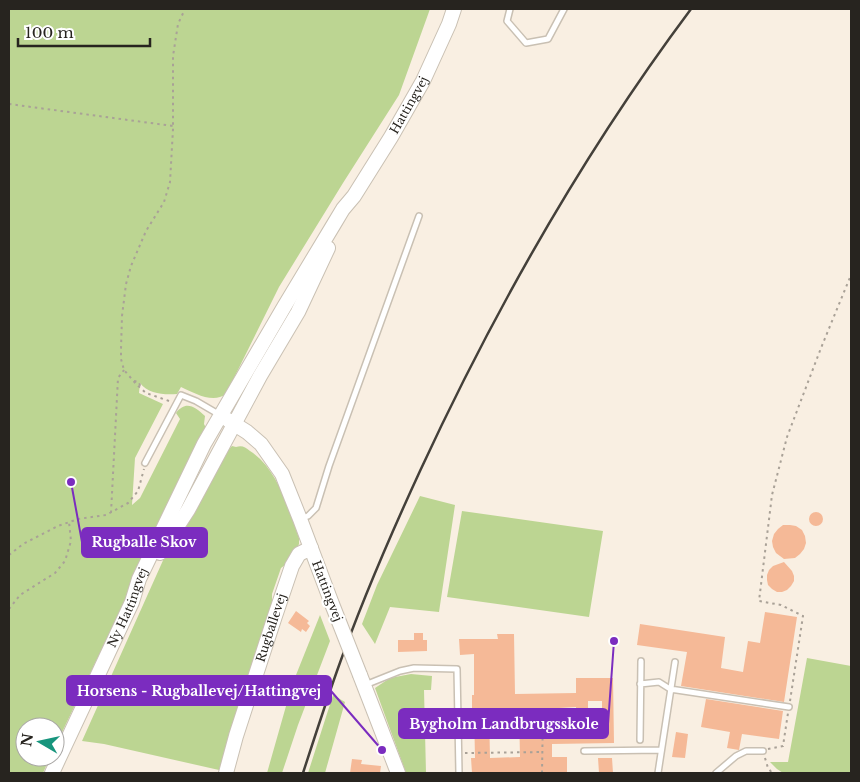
<svg xmlns="http://www.w3.org/2000/svg" width="860" height="782" font-family="'Libre Baskerville',serif">
  <rect width="100%" height="100%" fill="#f9efe2"/>
  <path fill="#bcd592" d="M 9,9 L 430,9 L 399,95 L 343,183 L 279,287 L 226,394 C 213,404 194,393 181,387 L 177,394 C 164,395 148,394 140,383 L 139,393 L 163,404 L 135,458 L 132,505 L 140,498 L 180,419 L 176,413 C 186,400 195,407 205,416 L 204,424 L 206,428 L 203,434 L 201,434 L 200,438 L 202,439 L 55,747 L 55,727 L 25,727 L 25,757 L 50,757 L 43,773 L 9,773 Z
    M 232,446 L 236,447 C 242,445 245,447 250,451 C 278,469 288,508 299,538 L 299,544 L 295,552 L 289,562 L 281,568 L 272,594 L 272,607 L 219,770 L 104,744 L 82,741 L 165,556 L 185,529 L 229,449 Z
    M 420,496 L 455,505 L 439,612 L 390,607 L 375,644 L 362,624 L 377,585 Z
    M 462,511 L 603,531 L 589,617 L 447,597 Z
    M 320,615 L 330,641 L 298,725 L 282,773 L 267,773 L 292,685 Z
    M 807,658 L 851,666 L 851,773 L 783,773 L 777,769 L 770,762 L 788,762 Z
    M 411,674 L 432,676 L 431,690 L 424,690 L 426,773 L 406,773 L 375,688 L 390,678 Z
    M 333,695 L 345,702 L 325,773 L 308,773 Z"/>
  <path fill="#f5b997" fill-rule="evenodd" d="M809 519a7 7 0 1 1 14 0a7 7 0 1 1-14 0Z
    M 783,525 L 790,525 L 796,526 L 802,530 L 805,536 L 806,543 L 804,549 L 800,554 L 795,558 L 784,559 L 776,553 L 773,547 L 772,541 L 774,534 L 778,529 Z
    M 784,562 L 792,571 L 794,576 L 794,581 L 791,586 L 787,590 L 782,592 L 777,592 L 772,589 L 768,585 L 767,580 L 767,575 L 769,570 L 773,566 Z
    M 296,611 L 309,621 L 307,623 L 310,626 L 306,632 L 302,629 L 301,632 L 288,623 Z
    M 765,612 L 797,617 L 784,702 L 681,686 L 687,652 L 637,645 L 640,624 L 725,637 L 721,668 L 743,672 L 748,641 L 760,643 Z
    M 414,633 L 423,633 L 423,640 L 427,640 L 427,651 L 398,652 L 398,640 L 414,640 Z
    M 497,634 L 514,634 L 515,694 L 576,693 L 576,678 L 613,678 L 614,743 L 552,744 L 552,757 L 567,757 L 567,773 L 472,773 L 471,758 L 475,758 L 474,710 L 472,710 L 472,695 L 474,695 L 474,654 L 460,655 L 459,639 L 498,639 ZM 588,701 L 602,701 L 602,731 L 588,731 ZM 576,707 L 577,732 L 560,732 L 559,708 ZM 519,709 L 520,757 L 490,758 L 489,710 Z
    M 706,699 L 783,711 L 779,739 L 742,734 L 739,750 L 727,748 L 730,732 L 701,727 Z
    M 676,732 L 688,734 L 685,758 L 672,757 Z
    M 598,758 L 612,758 L 613,773 L 599,773 Z
    M 352,759 L 362,760 L 361,764 L 381,766 L 380,773 L 350,773 Z"/>
  <g fill="none" stroke-linecap="round" stroke-linejoin="round">
    <defs>
      <path id="service" d="M 510,9 L 507,21 L 526,43 L 548,39 L 564,9
        M 145,463 L 181,395 L 196,401 L 220,415
        M 300,519 L 308,516 L 316,508 L 329,466 L 419,216
        M 640,684 L 659,682 L 670,689 L 789,707
        M 365,685 L 400,671 L 414,668 L 457,669 L 459,773
        M 640,740 L 641,661
        M 584,751 L 661,750
        M 658,773 L 675,662
        M 716,773 L 736,756 L 746,751 L 763,751"/>
      <g id="tertiary">
        <path d="M 228,420 L 247,432 L 261,444 L 282,474 L 300,519 L 332,604"/>
        <path d="M 160,553 L 188,510 L 260,376 L 298,312 L 328,248"/>
        <path d="M 360,675 L 398,773"/>
        <path id="s1" d="M 52,773 L 132,602 L 139,579 L 204,444 L 284,307 L 334,224 L 343,209 L 354,196 L 391,137 L 423,81 L 449,24 L 454,9"/>
        <path id="s2" d="M 226,773 L 236,736 L 275,616 L 292,566 L 299,554 L 311,548"/>
      </g>
    </defs>
    <use href="#service" stroke="#c9c0b3" stroke-width="8"/>
    <use href="#tertiary" stroke="#c9c0b3" stroke-width="16"/>
    <path stroke="#a9a197" stroke-width="2" stroke-dasharray="2.5 4" stroke-linecap="butt" d="M 9,104 L 173,126
      M 134,381 L 139,382 L 141,389
      M 169,401 L 146,393 L 136,384 L 124,370 L 121,359 L 121,349 L 122,316 L 126,284 L 131,266 L 146,231 L 164,202 L 170,182 L 173,129 L 173,56 L 178,24 L 185,9
      M 111,513 L 118,378 L 124,370
      M 9,555 L 23,544 L 58,526 L 78,519 L 106,515 L 128,503 L 138,491 L 144,469
      M 9,609 L 20,595 L 55,573 L 65,561 L 71,541 L 69,522
      M 790,701 L 803,616 L 781,605 L 759,601 L 772,495 L 787,437 L 821,348 L 851,275
      M 768,749 L 783,746 L 788,713
      M 465,753 L 543,752
      M 765,758 L 768,768 L 772,773
      M 542,773 L 543,710"/>
    <use href="#service" stroke="#fff" stroke-width="5"/>
    <use href="#tertiary" stroke="#fff" stroke-width="14"/>
    <path stroke="#44403a" stroke-width="2.5" d="M 303,773 C 314,739 325,705 337,671 C 361,603 390,536 420,471 C 495,309 584,152 691,9"/>
    <defs>
      <path id="tertiary-bridge" d="M 332,604 L 360,675"/>
    </defs>
    <use href="#tertiary-bridge" stroke="#c9c0b3" stroke-width="16" stroke-linecap="butt"/>
    <use href="#tertiary-bridge" stroke="#fff" stroke-width="14"/>
  </g>
  <g text-anchor="middle" stroke-width="4.5" stroke-linejoin="round" paint-order="stroke">
    <g font-size="12" fill="#27241f" stroke="#fff">
      <text dy="4" stroke="none"><textPath href="#s1" startOffset="759">Hattingvej</textPath></text>
      <text transform="translate(327 591) rotate(69)" y="4">Hattingvej</text>
      <text dy="4" stroke="none"><textPath href="#s1" startOffset="182">Ny Hattingvej</textPath></text>
      <text dy="4" stroke="none"><textPath href="#s2" startOffset="152">Rugballevej</textPath></text>
    </g>
  </g>
  <path fill="none" stroke="#7b2cbf" stroke-width="2" d="M71 482L82 542M382 750L331 691M614 641L608 724"/>
  <g fill="#7b2cbf" stroke="#fff" stroke-width="2">
    <circle cx="71" cy="482" r="5"/>
    <circle cx="382" cy="750" r="5"/>
    <circle cx="614" cy="641" r="5"/>
  </g>
  <g fill="#7b2cbf" stroke="#7b2cbf" stroke-width="2">
    <rect x="82" y="528" width="125" height="29" rx="5"/>
    <rect x="67" y="676" width="264" height="29" rx="5"/>
    <rect x="399" y="709" width="209" height="29" rx="5"/>
  </g>
  <g font-size="14" text-anchor="middle" font-weight="bold" fill="#fff">
    <text x="144" y="547">Rugballe Skov</text>
    <text x="199" y="696">Horsens - Rugballevej/Hattingvej</text>
    <text x="504" y="729">Bygholm Landbrugsskole</text>
  </g>
  <rect width="860" height="782" fill="none" stroke="#27241f" stroke-width="20"/>
  <g transform="translate(40 742) rotate(279)"><circle r="24" fill="#ffffff" stroke="#a9a7a5"/>
  <path d="M0-4L9 19L0 12L-9 19Z" fill="#17957d"/>
  <text y="-8" font-size="14" font-weight="bold" text-anchor="middle" fill="#27241f">N</text>
  </g>
  <path d="M18 38v8h132v-8" fill="none" stroke="#27241f" stroke-width="2.5"/>
  <text x="25" y="38" font-size="15" fill="#27241f" stroke="#ffffff" stroke-width="4" paint-order="stroke">100 m</text>
</svg>
